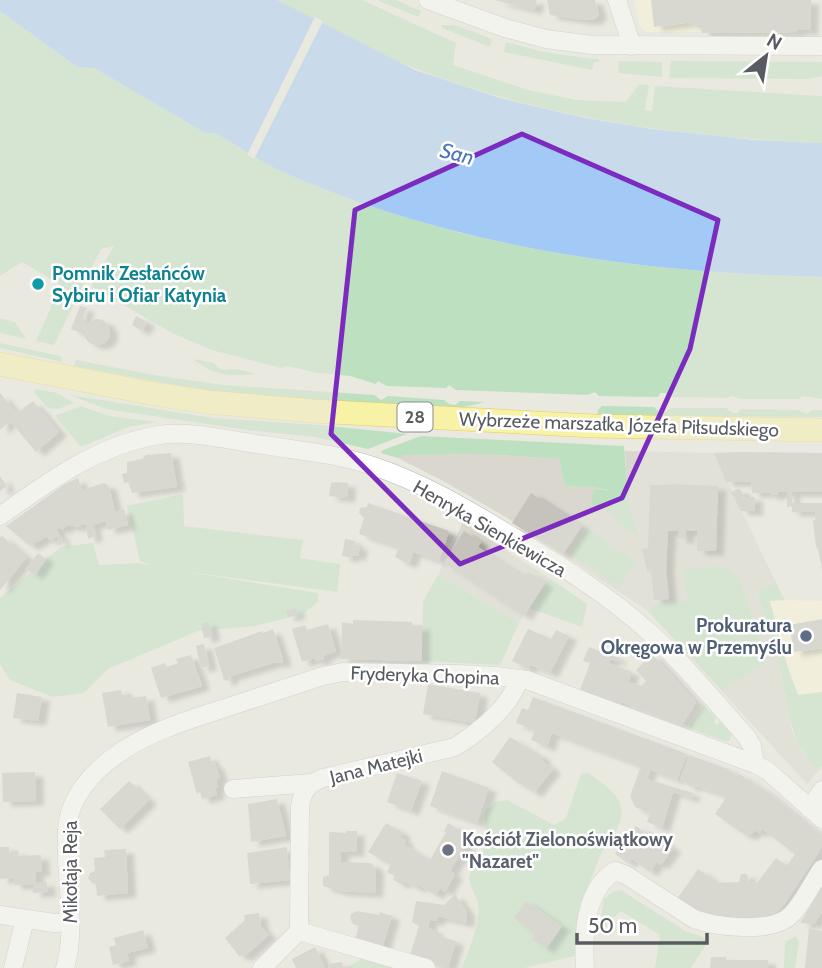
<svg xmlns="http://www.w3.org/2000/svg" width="822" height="968" font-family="Cabin,sans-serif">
  <defs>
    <filter id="shadow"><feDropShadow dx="8" dy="4.5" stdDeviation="2" flood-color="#0004"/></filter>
  </defs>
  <rect width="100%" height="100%" fill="#eae9e0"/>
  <path fill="#faf5d5" d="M 634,0 L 699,0 L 701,32 L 646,32 L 640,26 Z
    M 769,600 L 822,601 L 822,692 L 798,695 L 787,665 Z"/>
  <path fill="#dad8ce" d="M 625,451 L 714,453 L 776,583 L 757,594 L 778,662 L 792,731 L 805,755 L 819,770 L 807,784 L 648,611 L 509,519 L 447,483 L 398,458 L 406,455 L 481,454 L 559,459 L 565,486 L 593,487 L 630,496 L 627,485 Z
    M 463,522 L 549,578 L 519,623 L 438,575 Z"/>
  <path fill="#bde0c1" d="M 277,0 L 362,0 L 456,43 L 453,65 L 528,90 L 577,100 L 626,102 L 639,84 L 649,85 L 645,110 L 652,111 L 655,86 L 822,96 L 822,143 C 631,136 442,102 277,0 Z
    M 377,0 L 396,0 L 421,11 L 418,17 Z
    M 0,11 L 77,67 L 94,68 L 205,133 L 215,133 C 241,148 267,166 294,177 C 458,248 644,273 822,277 L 822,399 L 802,396 L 799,399 L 740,399 L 732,396 L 728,398 L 669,397 L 665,393 L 660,393 L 658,397 L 599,396 L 595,392 L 587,395 L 456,390 L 449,385 L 446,388 L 387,386 L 378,381 L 376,384 L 350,376 L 318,373 L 287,366 L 281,368 L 212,350 L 172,333 L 91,286 L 114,246 L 101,249 L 54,345 L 36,341 L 61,285 L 22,262 L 0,276 Z
    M 441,25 L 455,25 L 492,39 L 490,47 L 442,28 Z
    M 506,42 L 543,52 L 600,60 L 599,62 L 594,62 L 592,70 L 504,52 Z
    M 619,61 L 662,62 L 662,77 L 618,73 Z
    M 671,61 L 822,62 L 822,76 L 809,79 L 669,78 Z
    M 0,318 L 15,322 L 26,339 L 0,333 Z
    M 0,343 L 60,356 L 62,362 L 0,348 Z
    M 193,359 L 214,363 C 221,373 226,369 236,369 C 242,370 249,372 255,374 C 228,377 216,376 193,359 Z
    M 76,360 L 154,375 L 223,385 L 374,395 L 381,400 L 388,396 L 444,400 L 449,404 L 455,405 L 460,401 L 485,402 L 460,408 L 266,397 L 200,390 L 74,366 Z
    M 36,389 L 57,393 L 74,403 L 58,409 L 48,408 L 34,392 Z
    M 70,395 L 213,418 L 320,425 L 407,434 L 368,449 L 315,437 L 247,430 L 106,409 Z
    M 81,406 L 109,416 L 156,422 L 128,427 L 81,447 L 55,416 Z
    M 602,406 L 654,407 L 659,412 L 664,412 L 672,408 L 726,408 L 733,413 L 738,413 L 741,409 L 798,410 L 807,414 L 812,410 L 822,410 L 822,417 L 597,415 L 598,410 Z
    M 421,436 L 624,446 L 627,485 L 631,496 L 628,496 L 630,510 L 639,537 L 614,522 L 616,517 L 591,503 L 594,489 L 612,491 L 593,487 L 565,486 L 559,459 L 481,454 L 406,455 L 398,458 L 381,453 L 383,450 Z
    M 183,494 L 184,526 L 303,540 L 300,558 L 340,564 L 337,592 L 181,571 L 318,593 L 318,602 L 303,614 L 255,626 L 198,631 L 108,669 L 84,693 L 53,697 L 10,680 L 0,664 L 0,598 L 61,547 L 93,543 L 99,565 L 139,563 L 151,565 L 140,561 L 127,506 Z
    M 587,528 L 636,563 L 619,588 L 570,553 Z
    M 719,566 L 728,569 L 740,579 L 766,662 L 722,690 L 648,611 L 653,605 L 688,601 L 682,569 Z
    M 438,575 L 519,623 L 500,665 L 422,661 L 423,601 Z
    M 549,578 L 587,604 L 582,627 L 529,608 Z
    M 776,583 L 785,600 L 770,601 L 787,665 L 798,695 L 822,692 L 822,766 L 819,770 C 787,741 789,705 779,666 C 773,642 764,617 757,593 Z
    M 704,705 L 716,718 L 714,723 L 717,725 L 720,722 L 731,734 L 730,741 L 724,741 L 691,729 L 690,725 Z
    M 588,773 C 602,783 616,790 621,807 C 626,825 604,845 598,861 C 587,889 573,925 575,956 L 524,968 L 462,968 C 468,949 482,924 478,904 C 477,895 469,887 469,878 C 471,866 484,855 486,843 C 488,832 483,823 485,811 L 495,802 L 507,800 L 554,825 L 566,818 L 581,774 Z
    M 621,890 L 685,931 L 703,937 L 707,943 L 691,968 L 655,968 L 660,935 L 621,911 L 598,932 L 604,899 L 614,891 Z
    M 796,936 L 799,942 L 795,968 L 784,968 L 785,942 Z
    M 364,957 L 408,968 L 347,968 Z"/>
  <path fill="#a3caf7" d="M 0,0 L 277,0 L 415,70 L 500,98 L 585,118 L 652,129 L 754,140 L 822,143 L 822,277 C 644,273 459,248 294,177 C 267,166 241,148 215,133 L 205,133 L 94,68 L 77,67 L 0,11 Z"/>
  <path fill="#eae9e0" d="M 315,17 L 323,21 L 254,159 L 247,155 Z"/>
  <path fill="#c6c3bc" filter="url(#shadow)" d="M 494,0 L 537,0 L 534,10 Z
    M 547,0 L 595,0 L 599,15 L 594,20 L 583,20 L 550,15 Z
    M 651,0 L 811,0 L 810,30 L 797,30 L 797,32 L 702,33 L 701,24 L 691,25 L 691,22 L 654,27 Z
    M 80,306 L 87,308 L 83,318 L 87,319 L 82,333 L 71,329 Z
    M 136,316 L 147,322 L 142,331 L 132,325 Z
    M84 332a13 13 0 1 1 26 0a13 13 0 1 1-26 0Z
    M 0,393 L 17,413 L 33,401 L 59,432 L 36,452 L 10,421 L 0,430 Z
    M 737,452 L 822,453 L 822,492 L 792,492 L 792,503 L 822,503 L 822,570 L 818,549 L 816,547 L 813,520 L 815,520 L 816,512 L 792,512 L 792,506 L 787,507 L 787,492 L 778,492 L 778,495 L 770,495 L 770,493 L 752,493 L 751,482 L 726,482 L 714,453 Z
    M 171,453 L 177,487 L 132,493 L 128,482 L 124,483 L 122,474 L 127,473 L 127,462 L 142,459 L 146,455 Z
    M 0,476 L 7,486 L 0,491 Z
    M 78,478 L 82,490 L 104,483 L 109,486 L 115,512 L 124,509 L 128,525 L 108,530 L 106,521 L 92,525 L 95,536 L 88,539 L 86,525 L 81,524 L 81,527 L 67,525 L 62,530 L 60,527 L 56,530 L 63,540 L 58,543 L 57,536 L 50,541 L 47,536 L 30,546 L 6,526 L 65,484 Z
    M 335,482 L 348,483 L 347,498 L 329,496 L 331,483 Z
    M 671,484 L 718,486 L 716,551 L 697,551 L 697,531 L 686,531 L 686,539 L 678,538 L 679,531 L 668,531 L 666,569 L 669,599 L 654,600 L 651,571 L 647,572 L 642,549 L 648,548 L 650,485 L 671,485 Z
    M 737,489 L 740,489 L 745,497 L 755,497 L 755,511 L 741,511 L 731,492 Z
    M 531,493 L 582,526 L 563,554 L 512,523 Z
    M 368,503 L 449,531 L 439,561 L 413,552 L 410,562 L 406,563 L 395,557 L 399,547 L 359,534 L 364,518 L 359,513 L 360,508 L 367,507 Z
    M 464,531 L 481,542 L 478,547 L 507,566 L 525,577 L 528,572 L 545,583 L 524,616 L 444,563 Z
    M 2,536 L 27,557 L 0,590 L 0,538 Z
    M 345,539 L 355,541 L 354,545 L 360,546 L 358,556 L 352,555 L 351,558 L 342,556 Z
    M 38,553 L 46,559 L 35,575 L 26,569 Z
    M 296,608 L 298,614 L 288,617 L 286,611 Z
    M 822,619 L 822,648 L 794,652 L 789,625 Z
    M 353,620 L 412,622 L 412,626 L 422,625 L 422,661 L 341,659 L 342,622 L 353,624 Z
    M 209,622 L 212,637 L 204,638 L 201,624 Z
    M 328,624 L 336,651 L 323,656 L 324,659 L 316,661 L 315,658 L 302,662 L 292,629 L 305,625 L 307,630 Z
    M 273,629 L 283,659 L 282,663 L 276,662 L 231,676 L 228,681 L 224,680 L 214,648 L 262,631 L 263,633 Z
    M 528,629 L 551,639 L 556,630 L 569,636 L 550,673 L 530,665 L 528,669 L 512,661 Z
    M 204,644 L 209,666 L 201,668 L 196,646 Z
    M 589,647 L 619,658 L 618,661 L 611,659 L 609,663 L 632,672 L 628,682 L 641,686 L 646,681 L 636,670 L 652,654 L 696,702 L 682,725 L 621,702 L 620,704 L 580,690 L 590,663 L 583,661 Z
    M 191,655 L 202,686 L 161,698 L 151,668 L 165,663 L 167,667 L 178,663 L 176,659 Z
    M 428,684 L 480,693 L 475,723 L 423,714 Z
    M 121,690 L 122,695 L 132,694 L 133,698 L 146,696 L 150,720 L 108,727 L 102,693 Z
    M 17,693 L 42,697 L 38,721 L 13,718 Z
    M 533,697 L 687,754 L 677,780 L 649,769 L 646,779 L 693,793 L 691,798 L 673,792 L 662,828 L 647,822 L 650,813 L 635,807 L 630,796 L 641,766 L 552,733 L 547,747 L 531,740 L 535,730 L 516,723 L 522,708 L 528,710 Z
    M 510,737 L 543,757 L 541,760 L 553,769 L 534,793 L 520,783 L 519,784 L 492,762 Z
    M 689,755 L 728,769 L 738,776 L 739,774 L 766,791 L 822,836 L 822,847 L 781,909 L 774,914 L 753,918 L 697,913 L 677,899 L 698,869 L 714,880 L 713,883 L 739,882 L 741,874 L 747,874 L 749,882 L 757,883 L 776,858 L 787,866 L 795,854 L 762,829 L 760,833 L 754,830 L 751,835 L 745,835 L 715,814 L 727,796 L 693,785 L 692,787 L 687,785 L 687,783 L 680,780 Z
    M 210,756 L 212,764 L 215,763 L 220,778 L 216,780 L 218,788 L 215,788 L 217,795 L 202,799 L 200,792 L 197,794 L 188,762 Z
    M 442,771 L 489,788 L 477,823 L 430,806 Z
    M 35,772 L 36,801 L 3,802 L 2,773 Z
    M 397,773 L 422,781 L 411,811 L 387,802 Z
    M 129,781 L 149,800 L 120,829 L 100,809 Z
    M 277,799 L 286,836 L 251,842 L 248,804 Z
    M 386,823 L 403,833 L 400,837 L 406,840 L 404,844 L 430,860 L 446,832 L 444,831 L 448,823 L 471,836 L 450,871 L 455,874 L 445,892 L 440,888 L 436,895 L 419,885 L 417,888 L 404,881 L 401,884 L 393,880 L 395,876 L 387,872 L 391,865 L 368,852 Z
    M 636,826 L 648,835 L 650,831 L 673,848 L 661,865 L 657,862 L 650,872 L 632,859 L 628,863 L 615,854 Z
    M 346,831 L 357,831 L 356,852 L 341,852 L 341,862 L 371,863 L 376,869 L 375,893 L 340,891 L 323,886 L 323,877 L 329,875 L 329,832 L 346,833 Z
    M 0,847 L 9,847 L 9,852 L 18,851 L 18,856 L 41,855 L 42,872 L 36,872 L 36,883 L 47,882 L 48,892 L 33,893 L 33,884 L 14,885 L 13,878 L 0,879 Z
    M 287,847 L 290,880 L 250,884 L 247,853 Z
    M 126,849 L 128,893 L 97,896 L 96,884 L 92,883 L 88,878 L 90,873 L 95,871 L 94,858 L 105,857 L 104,850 Z
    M 822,886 L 822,912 L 814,924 L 800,923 Z
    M 455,894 L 467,912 L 466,923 L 438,916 L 437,921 L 430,920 L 428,928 L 436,931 L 435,935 L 456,941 L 448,967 L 410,955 L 419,926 L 412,922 L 416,901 L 444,905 Z
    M 526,901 L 562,926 L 546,949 L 532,939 L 535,934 L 514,918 Z
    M 357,911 L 379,915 L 380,912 L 392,916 L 382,948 L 355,939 L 359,926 L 353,924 L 350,918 L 351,914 Z
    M 259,913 L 261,926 L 269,935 L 246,955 L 239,956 L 225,938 L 245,920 L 244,915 Z
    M 809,928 L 822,931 L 822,968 L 805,968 Z
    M 143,930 L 148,948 L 127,953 L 129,961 L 113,965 L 109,947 L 116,945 L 114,938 Z
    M 315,947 L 325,967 L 296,968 L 292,959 Z
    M 711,957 L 726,957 L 726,960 L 768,960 L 768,968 L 710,968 Z
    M 342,962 L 343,968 L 328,968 L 328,964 Z"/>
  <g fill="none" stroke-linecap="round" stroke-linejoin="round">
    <defs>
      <path id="minor" d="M 428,0 L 505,28 L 546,39 L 592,45 L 822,46
        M 617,0 L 632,46
        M 0,516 C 49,481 98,445 159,435 C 192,430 231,441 264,445 C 300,451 338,454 373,466 C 419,481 464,507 505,532 C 555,562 606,593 649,632 C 684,663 714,701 746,736 L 752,746 L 755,764
        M 233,789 L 311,783
        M 810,809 L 822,790
        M 0,915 L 54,923 L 70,922
        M 299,931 L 300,806 C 303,791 307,784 323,778 L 455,747 C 480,731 510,707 519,679
        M 299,931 L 426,968
        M 13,968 L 25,919
        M 65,968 C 78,923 64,875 67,830 C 68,798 94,770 119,753 C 149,732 188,720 222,709 C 256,698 290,687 323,676 L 343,672 L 458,674 L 497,676 L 527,680 L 755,764 L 768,771 L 822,819
        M 262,968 L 299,931
        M 585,968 C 583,936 584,890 615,871 L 626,875 L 694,919 C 717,927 772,934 791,915 C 803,903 812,883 822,869"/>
      <path id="major" d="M 0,364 L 160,395 L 208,402 L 313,411 L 593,426 L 822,430"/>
    </defs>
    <use href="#minor" stroke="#b5b7bc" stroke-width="19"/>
    <use href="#major" stroke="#e5cb5e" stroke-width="24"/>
    <use href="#minor" stroke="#fff" stroke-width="18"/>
    <use href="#major" stroke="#f8f2a7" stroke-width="23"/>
  </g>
  <path d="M0 0H822V968H0ZM 522,134 L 718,220 L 690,349 L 622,498 L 460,564 L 331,434 L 355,210 Z" fill="#eae9e0" fill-opacity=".55" fill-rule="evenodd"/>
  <path fill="none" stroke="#7b2cbf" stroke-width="5" stroke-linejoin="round" d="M 522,134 L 718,220 L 690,349 L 622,498 L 460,564 L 331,434 L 355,210 Z"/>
  <circle fill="#0f9aa8" stroke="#fff" stroke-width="2.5" cx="38" cy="284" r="7"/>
  <circle fill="#5c6f8a" stroke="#fff" stroke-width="2.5" cx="806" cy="636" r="7"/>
  <circle fill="#6b7280" stroke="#fff" stroke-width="2.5" cx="448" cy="850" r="7"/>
  <g text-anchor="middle" stroke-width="5" stroke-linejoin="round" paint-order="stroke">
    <rect fill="#fff" stroke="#8a8c8f" stroke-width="2" x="397.5" y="402.5" width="35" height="29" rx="5"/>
    <g font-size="18" font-weight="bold" fill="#585b5f">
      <text x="415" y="423">28</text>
    </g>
    <g font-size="19" font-weight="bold" fill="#0d838f" stroke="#fff" text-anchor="start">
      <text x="52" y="280">Pomnik Zesłańców<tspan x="52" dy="22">Sybiru i Ofiar Katynia</tspan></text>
    </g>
    <g font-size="19" fill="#585b5f" stroke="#fff">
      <text transform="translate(619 424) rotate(2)" y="7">Wybrzeże marszałka Józefa Piłsudskiego</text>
      <text transform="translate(490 528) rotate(30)" y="7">Henryka Sienkiewicza</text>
      <text transform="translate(425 675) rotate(2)" y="7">Fryderyka Chopina</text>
      <text transform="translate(376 766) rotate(-14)" y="7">Jana Matejki</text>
      <text transform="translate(70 872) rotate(-90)" y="7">Mikołaja Reja</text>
    </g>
    <g font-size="19" font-weight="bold" fill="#4e5e75" stroke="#fff" text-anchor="end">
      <text x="792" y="632">Prokuratura<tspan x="792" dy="22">Okręgowa w Przemyślu</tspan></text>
    </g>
    <g font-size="19" font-weight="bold" fill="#5b616d" stroke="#fff" text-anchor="start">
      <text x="462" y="846">Kościół Zielonoświątkowy<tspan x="462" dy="22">"Nazaret"</tspan></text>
    </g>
    <g font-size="21" font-style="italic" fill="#4974b7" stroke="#fff">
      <text transform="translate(457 154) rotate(15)" y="7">San</text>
    </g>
  </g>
  <g transform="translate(766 56) rotate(30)" stroke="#ffffff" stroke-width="5" paint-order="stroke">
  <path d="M0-5L12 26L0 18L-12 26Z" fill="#585b5f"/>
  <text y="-10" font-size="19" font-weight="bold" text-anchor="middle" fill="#585b5f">N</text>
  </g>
  <path d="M577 933v10h130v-10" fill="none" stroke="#585b5f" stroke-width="3.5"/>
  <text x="588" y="933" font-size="21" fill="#585b5f" stroke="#ffffff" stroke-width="5" paint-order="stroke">50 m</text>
</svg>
